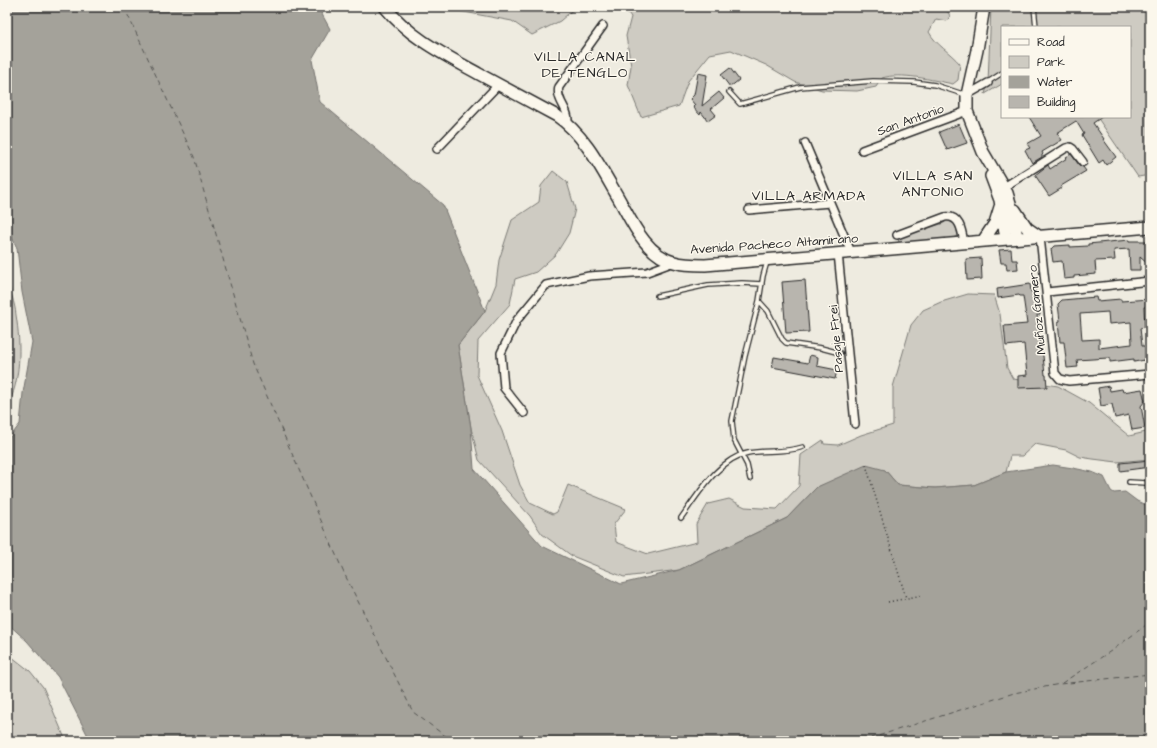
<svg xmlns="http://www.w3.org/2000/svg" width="1157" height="748" font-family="'Architects Daughter',sans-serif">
  <rect width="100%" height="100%" fill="#eeebe0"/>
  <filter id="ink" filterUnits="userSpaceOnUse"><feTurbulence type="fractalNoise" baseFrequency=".025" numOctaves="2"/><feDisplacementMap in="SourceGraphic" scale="8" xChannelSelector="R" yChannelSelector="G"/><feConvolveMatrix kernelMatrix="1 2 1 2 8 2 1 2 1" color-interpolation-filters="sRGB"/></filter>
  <g filter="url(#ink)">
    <path fill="#cecbc2" stroke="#7c7b76" d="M 429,7 L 576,7 L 560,21 L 532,35 L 512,21 L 464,12 Z
      M 624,7 L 940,7 L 948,12 L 950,16 L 947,21 L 936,19 L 929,32 C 936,45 950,52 960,64 L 958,80 L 953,84 C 933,80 900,72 882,78 L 876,87 L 857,91 L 822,90 L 795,82 L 766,65 L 731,50 L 710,54 L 688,81 L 679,106 L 641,117 L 628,85 L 631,66 L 626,36 L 631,17 Z
      M 991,7 L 1150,7 L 1150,175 L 1138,177 L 1097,117 L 1130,117 L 1130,27 L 1002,27 L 1002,84 L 985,94 L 988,83 Z
      M 553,171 L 567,182 L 575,209 L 569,233 L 556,254 L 536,272 L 515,279 L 510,304 L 478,341 L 477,375 L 502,431 L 520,485 L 530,503 L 553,514 L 557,512 L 568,485 L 626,509 L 614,524 L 616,542 L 648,554 L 697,542 L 696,524 L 708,504 L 729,499 L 745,507 L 777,509 L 799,486 L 801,455 L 823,440 L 824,444 L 838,445 L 861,435 L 893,425 L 893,387 L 911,325 L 923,310 L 941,302 L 968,294 L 994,295 L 1000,314 L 1007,368 L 1013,379 L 1058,386 L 1089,403 L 1129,436 L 1150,431 L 1150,459 L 1117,462 L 1093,459 L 1080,457 L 1066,450 L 1035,444 L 1022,456 L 1010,456 L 1006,472 L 974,485 L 935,488 L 898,485 L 885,470 L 817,487 L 787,518 L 679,570 L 624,577 L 572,556 L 542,534 L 530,516 L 479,460 L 471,428 L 458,345 L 485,311 L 496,284 L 499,260 L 512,220 L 539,202 L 541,186 Z
      M 948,219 L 955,222 L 958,236 L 949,239 L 899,243 L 898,238 L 944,223 Z
      M 7,279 C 10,291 15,303 16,315 C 21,346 21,380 7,408 Z
      M 7,653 L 30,671 L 43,687 L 66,741 L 7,741 Z"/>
    <path fill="#a4a29a" stroke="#74726e" d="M 7,7 L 318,7 L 330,29 L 312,60 L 320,102 L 443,205 L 485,311 L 458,345 L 471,428 L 474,469 L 542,546 L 621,584 L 679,570 L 787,518 L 817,487 L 866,465 L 885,470 L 898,485 L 935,488 L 974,485 L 1006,472 L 1053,465 L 1073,468 L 1092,472 L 1104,477 L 1111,491 L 1114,493 L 1125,492 L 1137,501 L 1150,507 L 1150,741 L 88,741 L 87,734 L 58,677 L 27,641 L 7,623 L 7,441 L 20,424 L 23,393 L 32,342 L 22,292 L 17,248 L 7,227 Z"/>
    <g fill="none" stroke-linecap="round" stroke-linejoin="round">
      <path stroke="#555552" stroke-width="1" stroke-dasharray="5 4" stroke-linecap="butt" d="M 124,7 L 194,157 L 253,364 L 343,571 L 413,712 L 452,741
        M 1062,683 L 1114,649 L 1150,622
        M 862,741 L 1014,693 L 1060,684 L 1150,674"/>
    </g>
    <path fill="#b8b5ae" stroke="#2b2b2b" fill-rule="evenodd" d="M 730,68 L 739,80 L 730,87 L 721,75 Z
      M 698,73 L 707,75 L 702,106 L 719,92 L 724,98 L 711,109 L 716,115 L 708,121 L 701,112 L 700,115 L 693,107 L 695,105 L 690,99 L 694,95 Z
      M 1029,117 L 1102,117 L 1093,123 L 1104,139 L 1103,139 L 1116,157 L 1106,165 L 1103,160 L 1099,163 L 1082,135 L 1084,134 L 1076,121 L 1057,133 L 1062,140 L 1042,152 L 1043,154 L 1042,155 L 1042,157 L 1032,163 L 1025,150 L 1030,148 L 1027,144 L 1041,136 Z
      M 959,124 L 967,143 L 947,150 L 939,132 Z
      M 1071,154 L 1079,165 L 1083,167 L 1086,171 L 1061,186 L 1062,188 L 1049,196 L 1035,175 L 1048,165 L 1050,169 L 1067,158 L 1066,157 Z
      M 1129,240 L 1129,241 L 1150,241 L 1150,266 L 1140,257 L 1140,270 L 1130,270 L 1129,249 L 1114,250 L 1115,260 L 1095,261 L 1096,274 L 1074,276 L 1074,278 L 1064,279 L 1062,261 L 1053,262 L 1051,249 L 1054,246 L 1070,245 L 1070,247 L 1088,246 L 1088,244 Z
      M 1011,249 L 1012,260 L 1017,260 L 1018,269 L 1007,270 L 1006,263 L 1001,263 L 999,250 Z
      M 981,258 L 982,279 L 967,280 L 966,259 Z
      M 805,280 L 809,332 L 786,333 L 782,282 Z
      M 1030,284 L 1031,292 L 1036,291 L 1040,315 L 1037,315 L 1040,344 L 1043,356 L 1045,375 L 1046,375 L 1047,387 L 1018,388 L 1018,376 L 1027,375 L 1024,344 L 1006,346 L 1004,326 L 1027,324 L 1023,296 L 1020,296 L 1019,295 L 998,298 L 997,289 Z
      M 1096,297 L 1097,301 L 1121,299 L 1121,301 L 1150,299 L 1150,307 L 1144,307 L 1145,327 L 1140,328 L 1142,346 L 1150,346 L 1150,359 L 1134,362 L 1134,359 L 1110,362 L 1110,358 L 1108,358 L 1077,360 L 1078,367 L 1067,368 L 1064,342 L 1060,342 L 1058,322 L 1060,321 L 1058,304 L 1062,300 ZM 1108,312 L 1109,324 L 1131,322 L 1132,344 L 1099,348 L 1099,339 L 1082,340 L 1080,314 Z
      M 810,355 L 818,357 L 817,366 L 837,370 L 835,379 L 772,367 L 774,357 L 808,363 Z
      M 1109,386 L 1110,391 L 1122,389 L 1123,392 L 1142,389 L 1145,401 L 1141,406 L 1145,428 L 1132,430 L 1129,415 L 1115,418 L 1112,404 L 1101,406 L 1098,388 Z
      M 1150,460 L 1150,467 L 1120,471 L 1120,463 Z"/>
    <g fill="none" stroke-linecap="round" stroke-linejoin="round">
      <defs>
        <path id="service" d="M 1034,7 L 1036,27
          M 988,82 L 1002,73
          M 729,92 L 740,104 L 800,87 L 873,81 L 914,82 L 935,85 L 966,95
          M 767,262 L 763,276 L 759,301 L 768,311 L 782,339 L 786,343 L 821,348 L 840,353
          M 657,296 L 708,285 L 742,283 L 762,284
          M 750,479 L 747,465 L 734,440 L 732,421 L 745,356 L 759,301
          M 1129,482 L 1146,483 L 1150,485
          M 681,518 C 697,496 719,458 748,453 C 766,450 785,453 803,447"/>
        <path id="minor" d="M 967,95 L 988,83
          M 567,125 C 572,111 555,101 559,87 L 603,26
          M 805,143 L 851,252
          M 437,149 L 499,84
          M 862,150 L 967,111
          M 1004,187 L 1066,148 L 1070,147 L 1073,149 L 1083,162
          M 749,210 L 830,203
          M 897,235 L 945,217 C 960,215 962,231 964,243
          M 1040,237 L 1055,373 L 1060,379 L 1069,381 L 1150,374
          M 838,253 L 855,424
          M 1047,292 L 1150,281
          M 524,413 L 504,388 L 501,353 L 517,320 L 546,285 L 589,276 L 647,272 L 674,262"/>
        <path id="primary" d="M 385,7 C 410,38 445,55 479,74 C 505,88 531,102 557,116 C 585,135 602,170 619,199 C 632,222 646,255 674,262 C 684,265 695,265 705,265 L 1150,227
          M 984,7 L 977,50 L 967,95 L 967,111 L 983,152 L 1007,193 L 1013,213 L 1017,238
          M 991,176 L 1000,200 L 1006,239
          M 1015,210 L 1027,228 L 1040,237
          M 983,241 L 995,223 L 1000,207"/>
      </defs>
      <use href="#service" stroke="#2b2b2b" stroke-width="6"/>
      <use href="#minor" stroke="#2b2b2b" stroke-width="10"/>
      <use href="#primary" stroke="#2b2b2b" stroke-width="14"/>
      <path stroke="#2b2b2b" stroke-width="1.5" stroke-dasharray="1 3" stroke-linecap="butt" d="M 866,465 L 906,598
        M 888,602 L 923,595"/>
      <use href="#service" stroke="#fbf7ec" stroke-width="3.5"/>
      <use href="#minor" stroke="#fbf7ec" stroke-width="7"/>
      <use href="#primary" stroke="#fbf7ec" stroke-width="11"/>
    </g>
  </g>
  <g text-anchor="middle" stroke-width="3" stroke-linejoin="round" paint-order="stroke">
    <g font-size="13" fill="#2b2b2b" stroke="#fbf7ec">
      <text transform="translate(910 119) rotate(-20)" y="5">San Antonio</text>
      <text transform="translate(774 243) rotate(-4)" y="5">Avenida Pacheco Altamirano</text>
      <text transform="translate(1036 310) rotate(-96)" y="5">Muñoz Gamero</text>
      <text transform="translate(835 339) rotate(-95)" y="5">Pasaje Frei</text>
    </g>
    <g font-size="14" letter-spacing="1" fill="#2b2b2b" stroke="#fbf7ec">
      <text x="585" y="61">VILLA CANAL<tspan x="585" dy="16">DE TENGLO</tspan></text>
      <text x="933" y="180">VILLA SAN<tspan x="933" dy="16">ANTONIO</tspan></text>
      <text x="809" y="200">VILLA ARMADA</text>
    </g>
  </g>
  <rect width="1157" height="748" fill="none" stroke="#fbf7ec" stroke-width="24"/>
  <rect x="12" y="12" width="1133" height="724" fill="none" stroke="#2b2b2b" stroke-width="1.5" filter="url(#ink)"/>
  <rect x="1001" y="26" width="130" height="92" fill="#fbf7ec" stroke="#a8a59f"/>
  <rect x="1009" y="39" width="20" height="6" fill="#fbf7ec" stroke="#a8a59f"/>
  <text x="1037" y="46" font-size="12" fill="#2b2b2b">Road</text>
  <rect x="1009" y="56" width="20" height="12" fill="#cecbc2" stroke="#a8a59f"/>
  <text x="1037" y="66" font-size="12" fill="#2b2b2b">Park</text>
  <rect x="1009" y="76" width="20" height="12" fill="#a4a29a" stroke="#a8a59f"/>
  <text x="1037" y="86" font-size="12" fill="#2b2b2b">Water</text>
  <rect x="1009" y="96" width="20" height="12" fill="#b8b5ae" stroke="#a8a59f"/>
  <text x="1037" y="106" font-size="12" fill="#2b2b2b">Building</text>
</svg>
